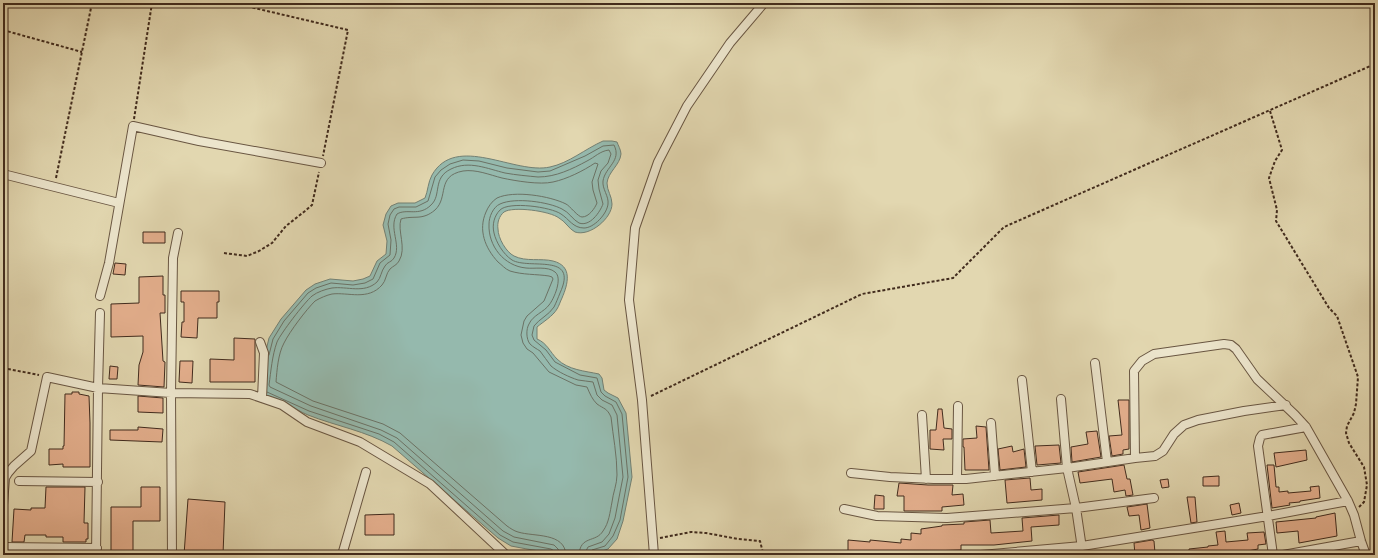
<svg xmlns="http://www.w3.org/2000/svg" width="1378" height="558" font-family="'IM FELL English',serif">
  <rect width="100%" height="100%" fill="#e2d7b0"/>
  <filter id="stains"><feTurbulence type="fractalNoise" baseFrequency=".005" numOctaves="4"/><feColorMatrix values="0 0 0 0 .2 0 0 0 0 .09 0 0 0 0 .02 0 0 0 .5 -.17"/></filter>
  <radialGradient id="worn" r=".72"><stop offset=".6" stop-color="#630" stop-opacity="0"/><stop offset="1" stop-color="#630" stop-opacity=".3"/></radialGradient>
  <path fill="#95b9ad" stroke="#738073" d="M 603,141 L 612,141 L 617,142 C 618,145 621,150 621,154 C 620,165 608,172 607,183 C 607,191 612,196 612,204 C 612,218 590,237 575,232 C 569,229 565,221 559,218 C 550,211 513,206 504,212 C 499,216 497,223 498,229 C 498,238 506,252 514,256 C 526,262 541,258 553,261 C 573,266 568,284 562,298 C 560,302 559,306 557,309 C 553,316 543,322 537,327 L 537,339 C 547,343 550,352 557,359 C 568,370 585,371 599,374 L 602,378 L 604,390 L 608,393 L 618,398 L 626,413 L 632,477 L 623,521 L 617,539 L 608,549 L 597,553 L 579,555 L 551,553 L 527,549 L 511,546 L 498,538 L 392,446 C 366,431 336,426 308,415 C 294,409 281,399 266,396 L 264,359 L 269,338 L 281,319 L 306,290 L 315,284 L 330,279 L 353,281 L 363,279 L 370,276 L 377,261 L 386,254 L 387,241 L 383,225 L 386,214 L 391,206 L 398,203 L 415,203 L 425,198 C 428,191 428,182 432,175 C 456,133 515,175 550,167 C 569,163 585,149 603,141 Z"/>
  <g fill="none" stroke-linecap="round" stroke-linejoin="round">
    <path stroke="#6b7265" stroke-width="1" d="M 269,355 L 273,339 L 284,321 L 308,293 L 316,288 L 331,283 L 353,285 L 365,283 L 373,279 L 380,263 L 390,255 L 391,240 L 388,224 L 390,215 L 394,209 L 399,207 L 416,207 L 428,201 L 435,177 L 441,170 L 450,164 L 463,160 L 479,161 L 507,168 L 538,172 L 550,171 L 585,156 L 603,146 L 614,145 C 622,161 605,167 603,181 C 602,189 609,196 608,204 C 607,214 594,228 584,228 C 573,228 569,219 561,214 C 551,207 509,201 500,210 C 494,216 492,225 494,233 C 496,242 503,254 512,260 C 529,270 579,252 560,293 C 558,298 556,303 554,307 C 549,315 539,319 534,326 L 532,335 L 534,340 L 546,350 L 555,362 L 580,375 L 597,378 L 601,392 L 605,396 L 616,402 L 622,414 L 628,477 L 620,520 L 613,536 L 605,546 L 592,550 L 590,555
      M 267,392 L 309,411 L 379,434 L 394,442 L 500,535 L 513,542 L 551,549 L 554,551 L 554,555
      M 560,555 L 558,549 L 554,545 L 514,537 L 503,531 L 397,438 L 381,430 L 311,406 L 270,387 L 269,385 C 271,371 272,356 277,342 C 281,333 304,303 312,296 C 317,292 326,289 332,288 C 347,286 364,294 377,282 C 381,278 381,271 385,266 C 387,262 392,262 394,258 C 402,245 388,228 397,214 C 407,208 419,217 431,205 C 442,195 432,178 451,169 C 469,160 488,169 505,173 C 516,175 528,176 538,177 C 556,177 572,169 587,161 C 595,157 600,151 609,150 L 611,154 L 608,163 L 601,171 L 598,180 L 599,189 L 603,204 C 600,212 590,227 579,223 C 573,220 569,212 562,209 C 549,202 515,197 500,204 C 493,207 489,217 489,224 C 488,246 504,266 526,268 C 534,269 548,266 555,272 C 563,278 554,299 549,305 C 544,312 533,315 529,324 C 526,329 526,339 530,344 C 533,347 537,349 540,351 C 544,356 547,361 551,366 C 558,372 569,377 578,380 C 583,381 588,381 593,382 L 597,395 L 602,400 L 612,405 L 617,415 L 623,477 L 615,518 L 609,534 L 602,542 L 588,547 L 586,551 L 585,555
      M 566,555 C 565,532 534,537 518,532 C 514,531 510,528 507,526 L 400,433 L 383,424 L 313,401 L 276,382 C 277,370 278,354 284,343 C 290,331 306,310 315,301 C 320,298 327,295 332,294 C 348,292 368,301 382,285 C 386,281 386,273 390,269 C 393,266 397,265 399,261 C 407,248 397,231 401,219 C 414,215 422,221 435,210 C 449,197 436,176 463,171 C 476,169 490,175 502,178 C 516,181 540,185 553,182 C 567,179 583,171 595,163 L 598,164 L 592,182 L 593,190 L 597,203 C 595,208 589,217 582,217 C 578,217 570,206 566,204 C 550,196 514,190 497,198 C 492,201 488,207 486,212 C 478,230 485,248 498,262 C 502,265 505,269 510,271 C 523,275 536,274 549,276 L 552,277 L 553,279 L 544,301 L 527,316 L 524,321 L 521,335 L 523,343 L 527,349 L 533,353 L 549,372 L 576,385 L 587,387 C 590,394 592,399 597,404 C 604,409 607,408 611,417 C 613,436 617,455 617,475 C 617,484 613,493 612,502 C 610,512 609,523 603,531 C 596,543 580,535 579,555"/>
  </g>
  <path fill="#e3ae8c" stroke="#412b1d" d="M 143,232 L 165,232 L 165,243 L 143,243 Z
    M 115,263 L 126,264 L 125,275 L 113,274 Z
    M 163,276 L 163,295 L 165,295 L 165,313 L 160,313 L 163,361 L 165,362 L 164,387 L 138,385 L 139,365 L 143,352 L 143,336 L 111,337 L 111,304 L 139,303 L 139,277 Z
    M 181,291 L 219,291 L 219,302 L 217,302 L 217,318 L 198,318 L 197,338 L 181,337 L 182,322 L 184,322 L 184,302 L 181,302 Z
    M 234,338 L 255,339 L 255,382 L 210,382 L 210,359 L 234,360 Z
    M 180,361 L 193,361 L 192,383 L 179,382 Z
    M 110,366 L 118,367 L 117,379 L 109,379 Z
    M 72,392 L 79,392 L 79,394 L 89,396 L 90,423 L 90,467 L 63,467 L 63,464 L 49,465 L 49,449 L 63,449 L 63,446 L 64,446 L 65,394 L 72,394 Z
    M 138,396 L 163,398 L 163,413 L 138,412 Z
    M 1118,400 L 1129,400 L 1129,449 L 1123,450 L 1123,454 L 1112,456 L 1109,436 L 1122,435 Z
    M 938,409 L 942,409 L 944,428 L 952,429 L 952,439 L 943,439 L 944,450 L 930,449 L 930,430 L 936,430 Z
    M 976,426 L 986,427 L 989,470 L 965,470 L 964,447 L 963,447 L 963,439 L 977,438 Z
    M 138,427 L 163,429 L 162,442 L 110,440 L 110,430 L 138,430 Z
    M 1097,431 L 1101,457 L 1072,462 L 1071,447 L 1088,444 L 1086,432 Z
    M 1059,445 L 1061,463 L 1037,465 L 1035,446 Z
    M 1012,446 L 1013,452 L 1024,449 L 1026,467 L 1000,470 L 998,449 Z
    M 1306,450 L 1307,460 L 1276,467 L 1274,453 Z
    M 1124,465 L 1127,479 L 1130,479 L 1133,495 L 1126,496 L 1125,490 L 1114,492 L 1112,479 L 1080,483 L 1078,472 Z
    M 1267,465 L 1274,465 L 1276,487 L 1279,487 L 1279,492 L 1288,491 L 1288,493 L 1311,491 L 1310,487 L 1319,486 L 1320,498 L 1300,501 L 1300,502 L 1289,503 L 1290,505 L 1272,508 Z
    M 1219,476 L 1219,486 L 1203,486 L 1203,477 Z
    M 1030,478 L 1031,490 L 1042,489 L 1042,500 L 1007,503 L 1005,480 Z
    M 1168,479 L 1169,487 L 1162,488 L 1160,480 Z
    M 899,483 L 928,485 L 953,485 L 952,495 L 963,494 L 964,505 L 942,507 L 942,511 L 904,511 L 904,496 L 897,496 Z
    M 46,487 L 85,487 L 84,523 L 88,523 L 88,539 L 86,539 L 86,542 L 63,542 L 63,537 L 46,537 L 46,535 L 25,535 L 24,542 L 12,542 L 14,509 L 31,510 L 31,508 L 45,508 Z
    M 141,487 L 160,487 L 160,521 L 133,521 L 133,555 L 111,555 L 111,507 L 141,507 Z
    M 875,495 L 884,496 L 884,509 L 874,509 Z
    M 1187,497 L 1195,497 L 1197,522 L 1191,523 Z
    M 188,499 L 225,502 L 223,555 L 184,555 Z
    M 1239,503 L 1241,513 L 1232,515 L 1230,505 Z
    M 1147,504 L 1150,528 L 1141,530 L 1139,515 L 1129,516 L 1127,507 Z
    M 1335,513 L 1337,536 L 1299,543 L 1298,531 L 1277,533 L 1276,522 L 1316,518 L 1316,517 Z
    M 394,514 L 394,535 L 365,535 L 365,515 Z
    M 1059,515 L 1059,525 L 1031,527 L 1032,541 L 994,545 L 961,545 L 961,550 L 930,551 L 930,552 L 883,555 L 858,552 L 858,554 L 848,553 L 848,540 L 870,542 L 870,540 L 901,543 L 901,539 L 911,540 L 911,533 L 921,534 L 921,529 L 942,526 L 942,525 L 964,524 L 964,522 L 990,520 L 991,533 L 1023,531 L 1022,518 Z
    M 1225,531 L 1226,542 L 1248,540 L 1247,533 L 1264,532 L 1266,544 L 1258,545 L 1258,549 L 1226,555 L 1189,555 L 1189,549 L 1208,547 L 1208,546 L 1218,545 L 1216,532 Z
    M 1152,540 L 1154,541 L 1155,553 L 1135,555 L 1134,543 Z
    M 11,553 L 25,553 L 25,555 L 11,555 Z
    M 63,553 L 86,553 L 86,555 L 63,555 Z"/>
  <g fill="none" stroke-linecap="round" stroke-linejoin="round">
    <defs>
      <path id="street" d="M 3,174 L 119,203
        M 100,296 L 109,263 L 133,126 L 199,141 L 321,163
        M 260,342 L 264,353 L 262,398
        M 1095,363 L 1107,462
        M 1022,380 L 1032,472
        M 1061,399 L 1067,468 L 1076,508 L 1083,555
        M 922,415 L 926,479
        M 991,423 L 995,476
        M 1135,458 L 1155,456 L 1163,451 L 1174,434 L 1184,425 L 1198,420 L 1244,411 L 1286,405
        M 851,473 L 890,477 L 934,479 L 966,479 L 1067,468 L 1135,458 L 1134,371 L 1142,361 L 1154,354 L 1224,344 L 1231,345 L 1236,349 L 1257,379 L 1295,415 L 1306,427 L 1348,501 L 1354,515 L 1361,541 L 1366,555
        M 957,479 L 958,406
        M 19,481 L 98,482
        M 3,505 L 5,478 L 8,473 L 14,466 L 31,451 L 47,377 L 98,388 L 171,393 L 250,394 L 282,405 L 307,422 L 360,442 L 430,484 L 506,555
        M 844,509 L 877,516 L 947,518 L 1076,508 L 1154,498
        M 3,547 L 97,548
        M 96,555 L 98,388 L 100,313
        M 172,555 L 171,393 L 173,258 L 178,233
        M 342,555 L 366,472
        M 654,555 L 642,400 L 629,300 L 635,228 L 658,162 L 687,106 L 730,43 L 764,3
        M 981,555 L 1082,546 L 1268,516 L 1348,501
        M 1273,555 L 1258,446 L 1260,438 L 1262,435 L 1306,427
        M 1283,555 L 1361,541"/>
    </defs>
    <use href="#street" stroke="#695642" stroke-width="10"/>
    <path stroke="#412b1d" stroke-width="2" stroke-dasharray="3 2" stroke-linecap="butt" d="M 233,3 L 348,30 L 323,156
      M 3,30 L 82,52
      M 1270,111 L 1282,150 L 1275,161 L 1269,178 L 1277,210 L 1276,221 L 1329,308 L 1337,316 L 1358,377 L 1356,404 L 1354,413 L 1347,426 L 1346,433 L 1349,443 L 1364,467 L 1367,485 L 1364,502 L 1359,507
      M 134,119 L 152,3
      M 56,178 L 92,3
      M 224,253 L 247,256 L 259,251 L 272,243 L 286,226 L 305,211 L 312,205 L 319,172
      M 3,368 L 39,375
      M 651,396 L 862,294 L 953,278 L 1004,227 L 1375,64
      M 660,538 L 691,532 L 706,533 L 738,539 L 760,541 L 763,553 L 767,555"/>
    <use href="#street" stroke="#ece5cc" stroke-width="8"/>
  </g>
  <rect width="1378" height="558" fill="none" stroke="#e2d7b0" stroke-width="16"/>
  <rect x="4" y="4" width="1370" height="550" fill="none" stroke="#412b1d" stroke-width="2"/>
  <rect x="8" y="8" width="1362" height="542" fill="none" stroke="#412b1d"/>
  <rect width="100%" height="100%" filter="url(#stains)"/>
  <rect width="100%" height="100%" fill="url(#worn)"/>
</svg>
